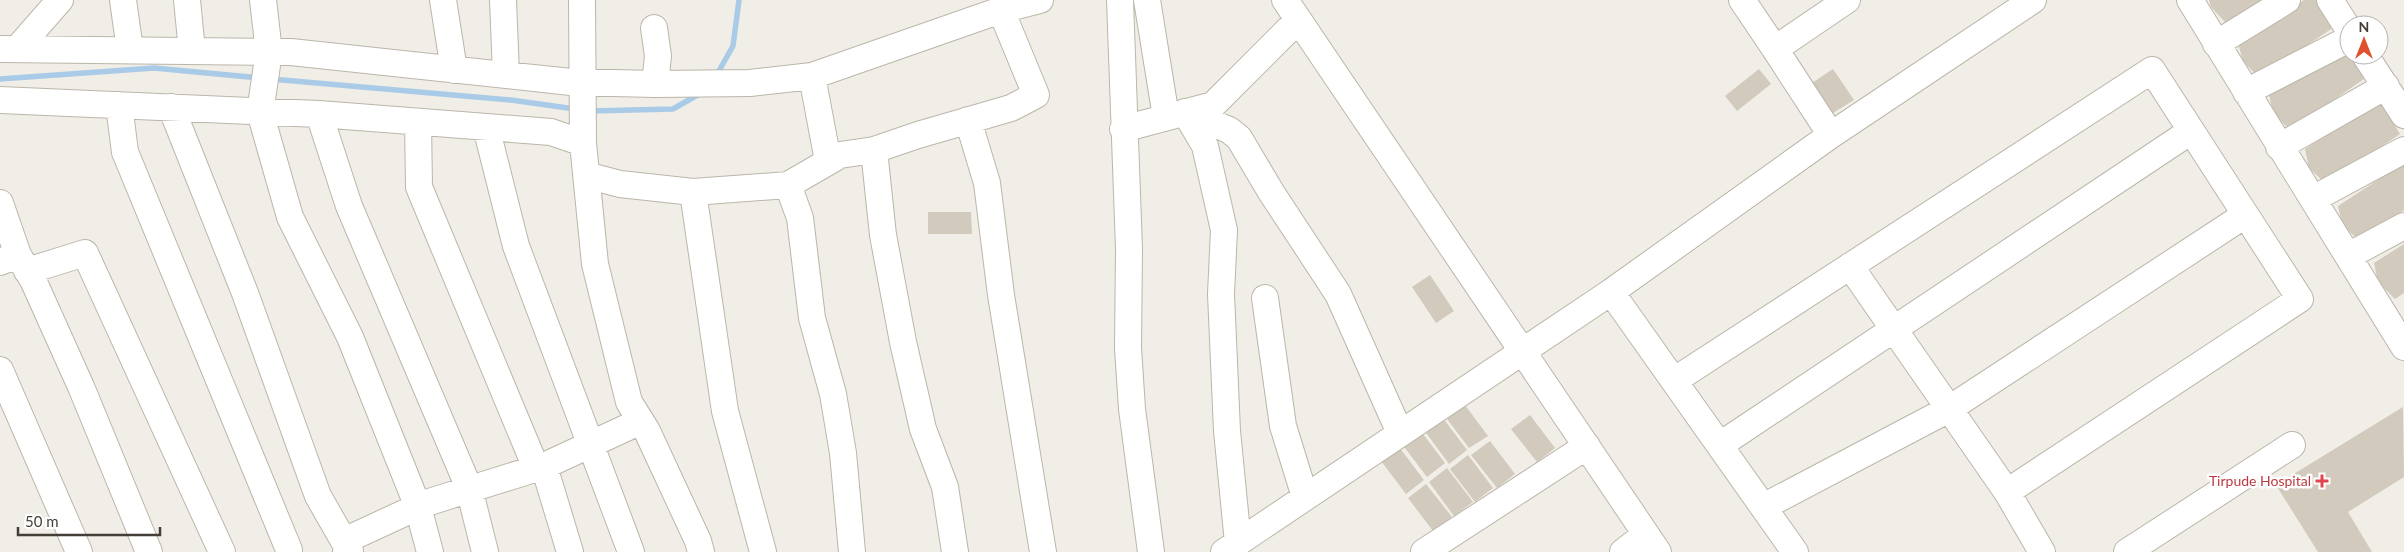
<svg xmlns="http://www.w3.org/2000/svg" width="2404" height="552" font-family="Lato,sans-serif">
  <rect width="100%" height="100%" fill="#f1eee7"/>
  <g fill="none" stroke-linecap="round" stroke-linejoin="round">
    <path stroke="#a9cbe7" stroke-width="5.5" d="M 716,76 L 733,46 L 739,0
      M 0,79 L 154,68 L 260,78
      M 271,79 L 511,100 L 575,109
      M 590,111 L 673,109 L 701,93"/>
  </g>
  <path fill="#d1cabd" d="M 2209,0 L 2262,0 L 2227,24 L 2211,7 Z
    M 2304,0 L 2319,0 L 2334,27 L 2259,78 L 2243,61 L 2238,43 Z
    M 2349,50 L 2349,55 L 2364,79 L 2290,130 L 2273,113 L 2269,94 Z
    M 1759,69 L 1771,84 L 1737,111 L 1725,96 Z
    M 1833,69 L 1854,100 L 1833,113 L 1812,83 Z
    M 2383,99 L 2389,116 L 2400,134 L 2326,184 L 2309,168 L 2305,149 Z
    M 2404,163 L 2404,210 L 2359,241 L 2342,224 L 2338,206 Z
    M 928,212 L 971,212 L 972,234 L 928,234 Z
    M 2404,244 L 2404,293 L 2395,299 L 2378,282 L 2374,263 Z
    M 1430,275 L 1454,311 L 1436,323 L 1412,287 Z
    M 1462,401 L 1488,436 L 1469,448 L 1444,415 Z
    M 2403,407 L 2404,477 L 2348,512 L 2372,552 L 2318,552 L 2276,485 Z
    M 1530,415 L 1555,448 L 1537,462 L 1511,429 Z
    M 1442,417 L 1467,450 L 1449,464 L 1424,430 Z
    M 1420,430 L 1445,463 L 1427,477 L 1402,444 Z
    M 1490,441 L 1515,474 L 1497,488 L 1471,455 Z
    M 1399,447 L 1424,480 L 1406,494 L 1381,461 Z
    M 1468,455 L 1493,488 L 1475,502 L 1450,469 Z
    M 1447,468 L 1473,502 L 1454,516 L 1429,482 Z
    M 1426,484 L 1452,517 L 1433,531 L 1408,498 Z"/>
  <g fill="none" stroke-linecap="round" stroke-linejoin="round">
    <defs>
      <path id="minor" d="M 123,0 L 130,50
        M 187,0 L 192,51
        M 263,0 L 269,52 L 260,112 L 290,217 L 350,337 L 418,507 L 430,552
        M 443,0 L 454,70
        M 503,0 L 506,75
        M 582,0 L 583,143
        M 1120,0 L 1129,249 L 1128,348 L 1132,409 L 1151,552
        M 1147,0 L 1166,117
        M 1285,0 L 1658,552
        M 1742,0 L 1775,49 L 1847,0
        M 2190,0 L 2404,347
        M 2330,0 L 2349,30
        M 2216,44 L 2287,0
        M 0,49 L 291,52 L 571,82 L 655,84 L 658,56 L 654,28
        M 17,49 L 60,0
        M 1775,49 L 1831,135
        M 2365,55 L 2404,115
        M 655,84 L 750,83 L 812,76
        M 2246,92 L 2349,39
        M 0,100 L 319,114 L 551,132 L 583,143 L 595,264 L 629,402 L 647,431 L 698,541 L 701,552
        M 119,105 L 125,152 L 289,550
        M 171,107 L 245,293 L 318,496 L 350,552
        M 1185,112 L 1205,146 L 1224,230 L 1221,294 L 1227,431 L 1238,543
        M 1185,112 L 1229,130 L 1239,138 L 1271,192 L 1338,294 L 1400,433
        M 319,114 L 349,206 L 469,488 L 485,552
        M 968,120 L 987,183 L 1001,295 L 1043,552
        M 418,122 L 419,187 L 536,468
        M 486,127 L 516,246 L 631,552
        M 1123,129 L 1213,105 L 1298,20
        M 2279,147 L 2386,86
        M 874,150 L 883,235 L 903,342 L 923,429 L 945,487 L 955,552
        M 828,161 L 812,76 L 1001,10
        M 586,175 L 620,184 L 693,192 L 788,185 L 840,155 L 874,150 L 918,135 L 1011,108 L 1036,95 L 1001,10 L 1040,0
        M 788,185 L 800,218 L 812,318 L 833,394 L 843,453 L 852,552
        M 693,192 L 725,411 L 763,552
        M 2313,199 L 2404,150
        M 0,203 L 18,255
        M 2348,256 L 2404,226
        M 0,262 L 18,255 L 33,280 L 82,389 L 149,552
        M 27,271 L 85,253 L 222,552
        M 1611,292 L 1795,552
        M 1265,298 L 1283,426 L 1305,497
        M 0,370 L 79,552
        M 1675,380 L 2152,70 L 2300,299 L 2007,492 L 1850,266
        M 1720,445 L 2191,131
        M 544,466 L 570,552
        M 2007,492 L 2042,552
        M 1763,507 L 1949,409 L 2245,215
        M 346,552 L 350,551 L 346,540 L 426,503 L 544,466 L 641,421
        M 1224,552 L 1611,292 L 1831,135 L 2033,0
        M 1424,552 L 1587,446
        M 1623,552 L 1646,534
        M 2127,552 L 2292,445"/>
    </defs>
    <use href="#minor" stroke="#bbb6aa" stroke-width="28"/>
    <use href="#minor" stroke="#fff" stroke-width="26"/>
  </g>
  <path fill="#e0444e" stroke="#fff" stroke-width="2" d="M2319.5 473.5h5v5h5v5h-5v5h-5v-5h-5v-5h5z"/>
  <g text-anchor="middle" stroke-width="5" stroke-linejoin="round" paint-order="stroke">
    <g font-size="14" fill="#be3a42" stroke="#fff" text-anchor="end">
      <text x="2311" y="486">Tirpude Hospital</text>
    </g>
  </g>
  <g transform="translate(2364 40)"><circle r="24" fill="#ffffff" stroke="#b4b2af"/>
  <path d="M0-4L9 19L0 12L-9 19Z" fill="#e1502e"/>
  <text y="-8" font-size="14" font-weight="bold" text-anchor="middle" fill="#433f36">N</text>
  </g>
  <path d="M18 527v8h142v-8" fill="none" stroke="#433f36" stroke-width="2.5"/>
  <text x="25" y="527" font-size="15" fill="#433f36" stroke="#ffffff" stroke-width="4" paint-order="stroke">50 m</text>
</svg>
